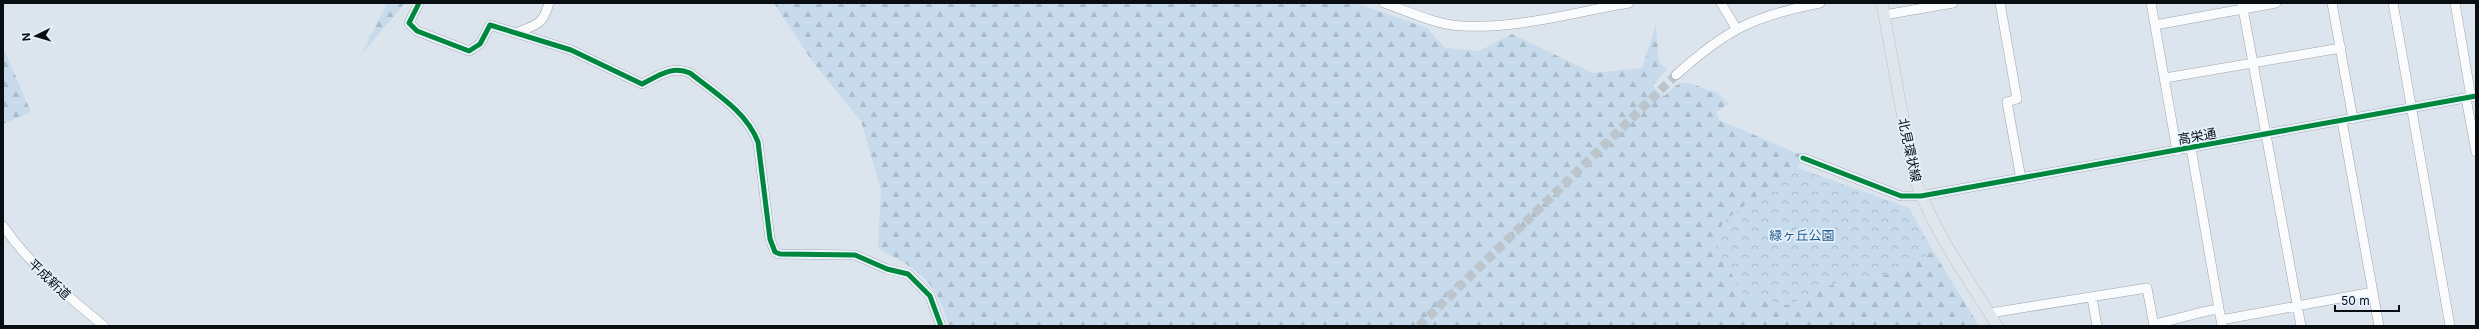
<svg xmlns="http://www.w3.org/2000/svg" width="2479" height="329" font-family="Inter,'Noto Sans JP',sans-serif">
  <defs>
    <pattern id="forest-firs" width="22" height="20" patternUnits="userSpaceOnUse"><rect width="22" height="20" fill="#c7dbed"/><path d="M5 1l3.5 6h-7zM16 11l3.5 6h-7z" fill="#aabbca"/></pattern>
    <pattern id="park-crowns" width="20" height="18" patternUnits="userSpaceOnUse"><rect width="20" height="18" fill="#c7dbed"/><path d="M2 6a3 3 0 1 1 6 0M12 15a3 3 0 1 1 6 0" fill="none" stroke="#aabbca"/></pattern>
  </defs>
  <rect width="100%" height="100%" fill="#dce5ed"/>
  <path fill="url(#forest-firs)" d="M 387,3 L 405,3 L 361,55 Z
    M 774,3 L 1356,3 L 1427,28 L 1445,48 L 1479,51 L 1512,34 L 1593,73 L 1642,68 L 1656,25 L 1659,63 L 1667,69 L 1652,86 L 1664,96 C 1668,93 1674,86 1679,84 C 1691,79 1705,92 1717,92 L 1729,104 L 1716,112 L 1719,120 L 1802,155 L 1798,168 L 1792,170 L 1724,221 L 1715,244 L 1787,305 L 1838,282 L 1895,273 L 1933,251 L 1979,326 L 949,326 C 935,278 919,271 878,248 L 881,190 L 861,121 L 812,61 Z
    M 3,47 L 31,112 L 3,124 Z"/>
  <path fill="url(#park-crowns)" d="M 1798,168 L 1909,208 L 1933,251 L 1895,273 L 1838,282 L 1787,305 L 1744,296 L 1715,244 L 1724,221 L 1792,170 Z"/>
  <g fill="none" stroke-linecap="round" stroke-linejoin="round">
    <path stroke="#bcc5cc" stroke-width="9" stroke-dasharray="9 4.5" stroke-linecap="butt" d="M 1419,326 L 1676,75"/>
    <defs>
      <path id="minor" d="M 419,3 L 409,23 L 417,31 L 469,51 L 480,44 L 490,25 L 571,50 L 642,84 C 658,76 672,65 690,73 C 715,93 746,111 758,142 L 770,239 L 775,252 L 780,254 L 855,255 L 887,269 L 908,274 L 930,296 L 941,326
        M 1384,3 C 1410,12 1436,25 1463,26 C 1518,29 1575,12 1629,3
        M 1721,3 L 1736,28
        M 2000,3 L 2017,99 L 2007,102 L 2021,179
        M 2151,3 L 2177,151
        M 2242,3 L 2301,326
        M 2332,3 L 2353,119
        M 2393,3 L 2450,326
        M 2455,3 L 2471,97
        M 1884,15 L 1953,3
        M 2155,25 L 2276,3
        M 517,33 C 537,23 542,27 549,3
        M 1676,75 C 1726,30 1753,16 1820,3
        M 2165,78 L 2341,48
        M 2466,98 L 2476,152
        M 2342,121 L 2379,326
        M 2191,148 L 2222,326
        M 1803,158 L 1901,196 L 1921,196 L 2476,96
        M 3,226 C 31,266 66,295 104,326
        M 2092,298 L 2097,326
        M 1990,313 L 2147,288 L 2154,326
        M 2221,320 L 2373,292
        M 2154,324 C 2177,320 2196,312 2219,309"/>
      <path id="major" d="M 1882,3 L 1913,173 C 1931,229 1967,276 1997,326"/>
    </defs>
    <use href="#minor" stroke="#9ea5aa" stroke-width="10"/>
    <use href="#major" stroke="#bcc1c5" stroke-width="12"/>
    <use href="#minor" stroke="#fafbfc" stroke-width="9"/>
    <use href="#major" stroke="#dfe7ed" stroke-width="11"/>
    <defs>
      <path id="cycleway" d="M 419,3 L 409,23 L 417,31 L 469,51 L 480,44 L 490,25 L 571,50 L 642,84 C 658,76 672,65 690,73 C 715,93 746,111 758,142 L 770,239 L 775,252 L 780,254 L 855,255 L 887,269 L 908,274 L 930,296 L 941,326
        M 1803,158 L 1901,196 L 1921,196 L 2476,96"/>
    </defs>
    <use href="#cycleway" stroke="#e6f2fe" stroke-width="8"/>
    <use href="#cycleway" stroke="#00873e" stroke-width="5"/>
  </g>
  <g text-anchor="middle" stroke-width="3.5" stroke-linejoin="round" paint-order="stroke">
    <g font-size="13" fill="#090e13" stroke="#e6f2fe">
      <text transform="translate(2197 136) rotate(-10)" y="5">高栄通</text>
      <text transform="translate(1910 150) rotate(78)" y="5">北見環状線</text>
      <text transform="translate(50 279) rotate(43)" y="5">平成新道</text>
    </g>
    <g font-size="13" fill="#255b89" stroke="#e6f2fe">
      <text x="1802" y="240">緑ヶ丘公園</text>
    </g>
  </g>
  <rect width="2479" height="329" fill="none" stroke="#090e13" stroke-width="8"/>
  <g transform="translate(36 36) rotate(265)" stroke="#e6f2fe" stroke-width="3" paint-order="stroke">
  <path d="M0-3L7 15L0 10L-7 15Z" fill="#090e13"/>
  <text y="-6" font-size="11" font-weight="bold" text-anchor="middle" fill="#090e13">N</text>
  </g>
  <path d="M2335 305v6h64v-6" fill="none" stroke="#090e13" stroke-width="2"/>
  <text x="2341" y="305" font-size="12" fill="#090e13" stroke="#e6f2fe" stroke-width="3" paint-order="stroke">50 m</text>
</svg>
